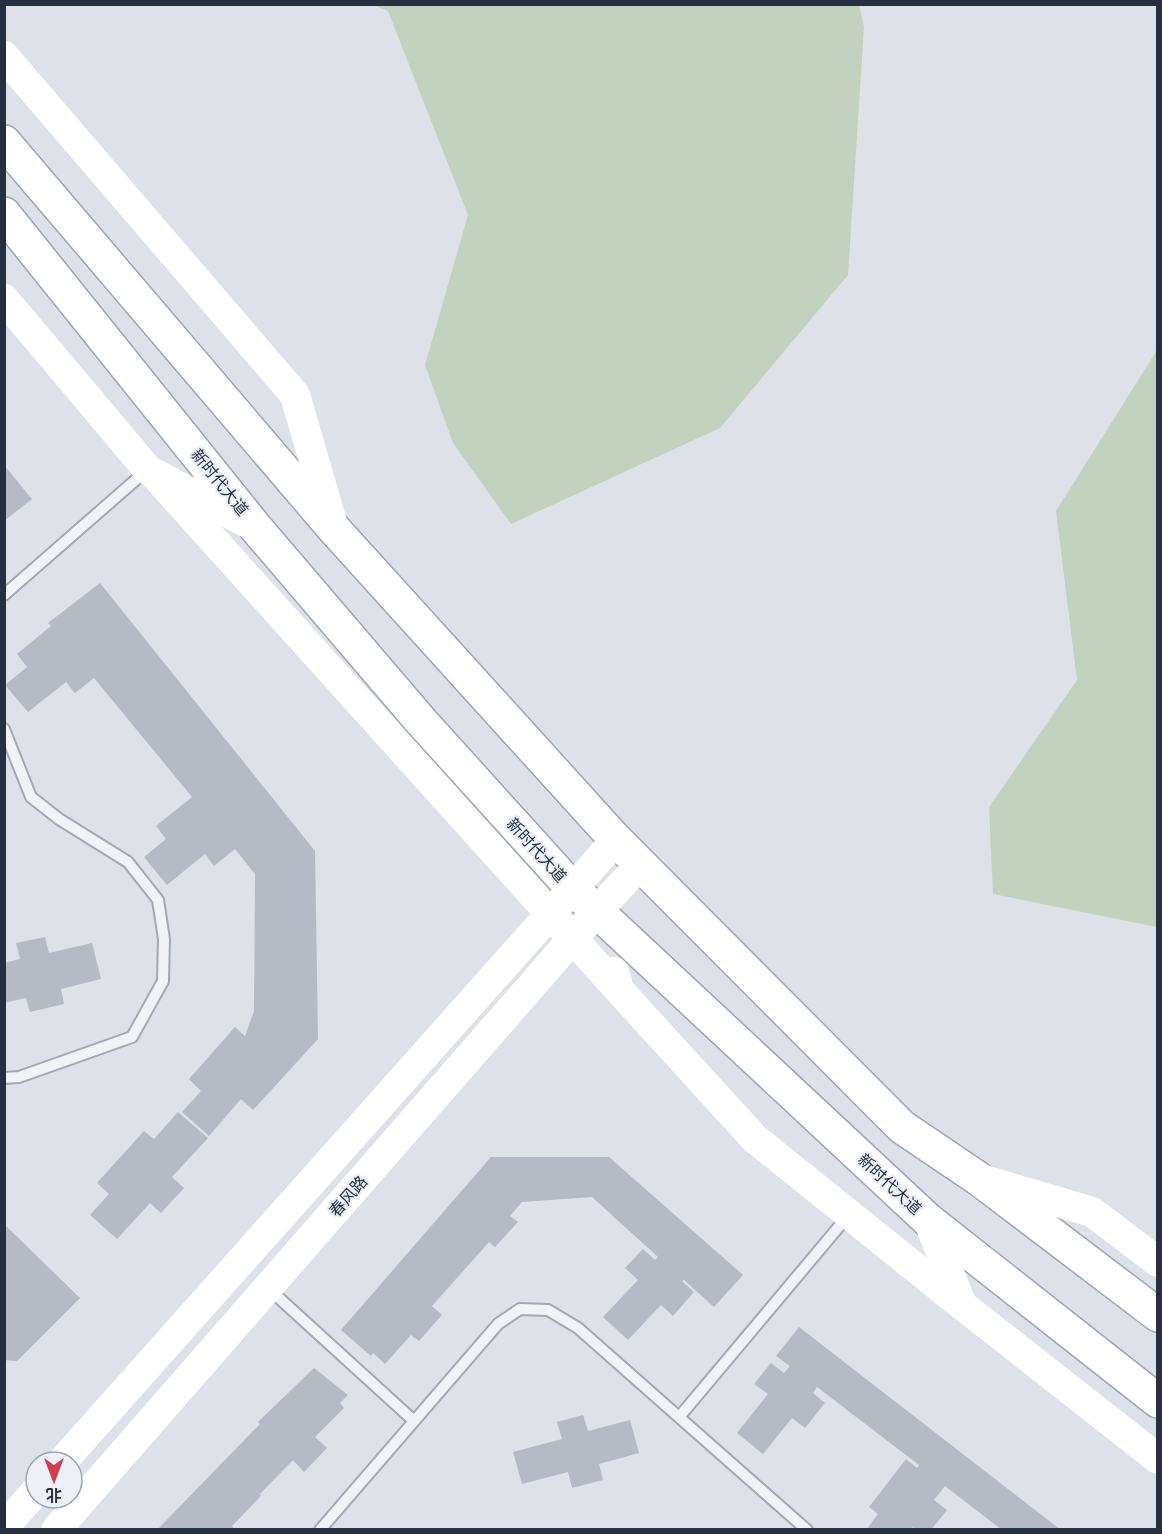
<svg xmlns="http://www.w3.org/2000/svg" width="1162" height="1534" font-family="Poppins,'Noto Sans SC',sans-serif">
  <rect width="100%" height="100%" fill="#dee1e8"/>
  <path fill="#c3d2be" d="M 373,5 L 859,5 L 864,27 L 848,275 L 720,428 L 511,524 L 453,443 L 425,365 L 468,215 L 388,11 Z
    M 1157,350 L 1157,927 L 993,894 L 989,807 L 1077,680 L 1056,511 Z"/>
  <path fill="#b5bac5" d="M 4,465 L 32,499 L 4,521 Z
    M 100,583 L 315,851 L 318,1039 L 253,1110 L 241,1099 L 209,1136 L 182,1112 L 201,1091 L 189,1079 L 235,1027 L 245,1036 L 254,1011 L 255,874 L 235,849 L 214,866 L 205,854 L 167,885 L 144,857 L 166,839 L 156,826 L 192,797 L 94,678 L 75,693 L 66,682 L 28,712 L 5,685 L 27,667 L 17,654 L 51,626 L 48,623 Z
    M 45,937 L 49,953 L 92,943 L 101,979 L 61,989 L 64,1004 L 30,1012 L 26,998 L 4,1003 L 4,963 L 20,959 L 16,943 Z
    M 178,1112 L 208,1138 L 172,1177 L 184,1188 L 161,1213 L 150,1203 L 117,1239 L 90,1215 L 109,1194 L 97,1183 L 144,1131 L 154,1139 Z
    M 491,1157 L 609,1157 L 743,1275 L 714,1307 L 684,1280 L 682,1281 L 694,1292 L 673,1316 L 661,1305 L 628,1340 L 603,1317 L 638,1280 L 625,1268 L 643,1249 L 655,1260 L 658,1257 L 592,1197 L 522,1202 L 510,1216 L 518,1222 L 495,1247 L 489,1242 L 432,1306 L 442,1315 L 419,1341 L 411,1335 L 385,1364 L 373,1353 L 371,1356 L 341,1330 Z
    M 4,1224 L 80,1298 L 17,1361 L 4,1360 Z
    M 799,1327 L 1061,1530 L 1002,1530 L 945,1486 L 934,1500 L 947,1510 L 931,1530 L 916,1530 L 913,1527 L 911,1530 L 866,1530 L 878,1514 L 869,1507 L 906,1459 L 917,1468 L 919,1465 L 817,1387 L 813,1393 L 825,1403 L 805,1428 L 792,1418 L 763,1454 L 737,1433 L 768,1394 L 754,1384 L 771,1363 L 784,1373 L 790,1366 L 776,1356 Z
    M 314,1368 L 348,1395 L 340,1403 L 344,1408 L 315,1437 L 327,1448 L 304,1472 L 293,1460 L 260,1494 L 254,1488 L 261,1496 L 232,1526 L 235,1530 L 157,1530 L 260,1424 L 258,1422 Z
    M 583,1415 L 588,1431 L 630,1420 L 639,1453 L 599,1464 L 603,1480 L 572,1488 L 568,1472 L 522,1484 L 513,1452 L 562,1439 L 557,1422 Z"/>
  <g fill="none" stroke-linecap="round" stroke-linejoin="round">
    <defs>
      <path id="lane" d="M 4,595 L 147,470
        M 4,729 L 31,797 L 59,819 L 128,862 L 158,900 L 164,939 L 163,981 L 132,1037 L 19,1077 L 4,1078
        M 268,1288 L 414,1421
        M 680,1416 L 847,1217
        M 320,1530 L 498,1324 L 520,1309 L 548,1310 L 578,1328 L 807,1530"/>
      <path id="primary" d="M 4,142 L 334,529 L 616,840 L 902,1127 L 979,1179 L 1158,1315
        M 4,214 L 256,528 L 420,720 L 572,888 L 928,1220 L 1158,1401"/>
    </defs>
    <use href="#lane" stroke="#a3a8b2" stroke-width="14"/>
    <use href="#primary" stroke="#9da5b4" stroke-width="36"/>
    <use href="#lane" stroke="#f0f2f6" stroke-width="10"/>
    <path stroke="#fff" stroke-width="30" d="M 4,56 L 295,395 L 334,529
      M 4,299 L 148,470 L 255,527
      M 153,473 L 619,990
      M 614,972 L 619,990 L 755,1139 L 962,1305
      M 984,1180 L 1092,1212 L 1158,1262
      M 928,1220 L 962,1305 L 1158,1459
      M 62,1462 L 616,840
      M 4,1527 L 36,1491
      M 56,1530 L 596,912 L 641,864"/>
    <use href="#primary" stroke="#fff" stroke-width="33"/>
  </g>
  <g text-anchor="middle" stroke-width="4.5" stroke-linejoin="round" paint-order="stroke">
    <g font-size="16" fill="#262f3f" stroke="#edf0f6">
      <text transform="translate(220 482) rotate(51)" y="6">新时代大道</text>
      <text transform="translate(537 850) rotate(48)" y="6">新时代大道</text>
      <text transform="translate(890 1184) rotate(43)" y="6">新时代大道</text>
      <text transform="translate(348 1196) rotate(-49)" y="6">春风路</text>
    </g>
  </g>
  <rect width="1162" height="1534" fill="none" stroke="#262f3f" stroke-width="12"/>
  <g transform="translate(54 1480) rotate(180)"><circle r="28" fill="#edf0f6" stroke="#9da3ad" stroke-width="1.5"/>
  <path d="M0-4.5L10 22L0 15L-10 22Z" fill="#d23d51"/>
  <text y="-9" font-size="16" font-weight="bold" text-anchor="middle" fill="#262f3f">北</text>
  </g>
</svg>
